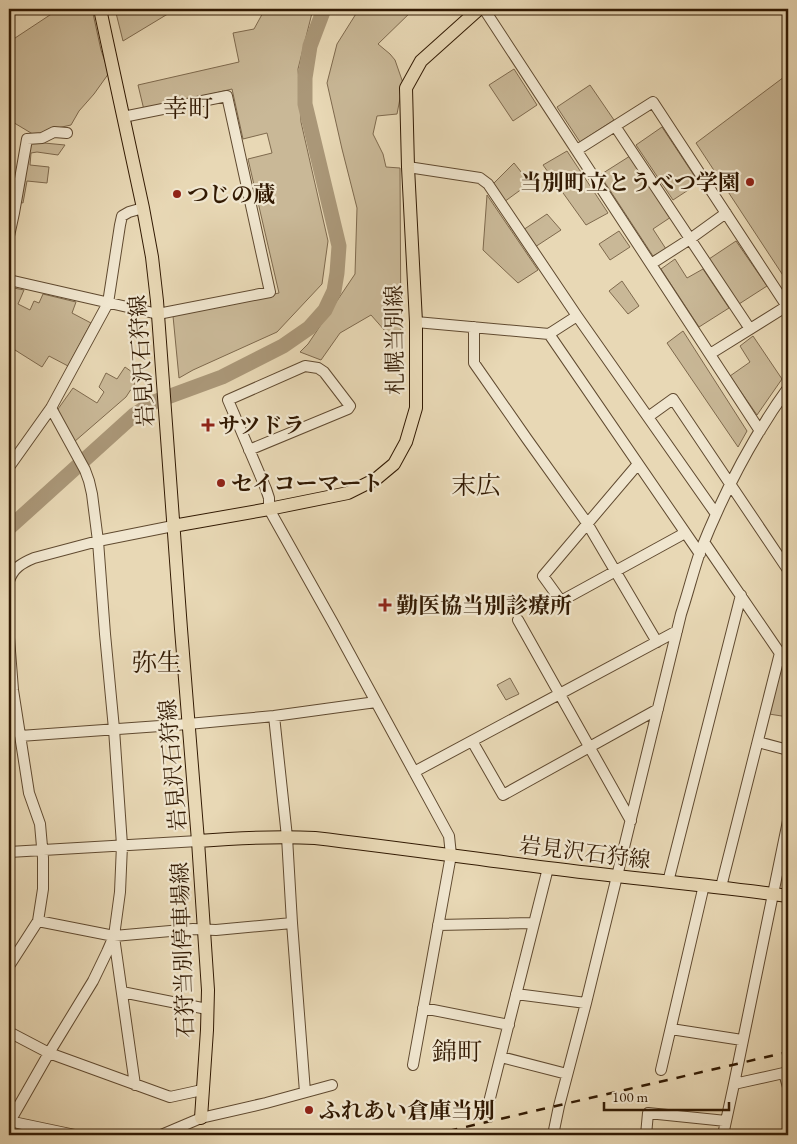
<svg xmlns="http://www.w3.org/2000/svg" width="797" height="1144" font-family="'EB Garamond','Noto Serif JP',serif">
  <rect width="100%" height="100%" fill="#e8d8b5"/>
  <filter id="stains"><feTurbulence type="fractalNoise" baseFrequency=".004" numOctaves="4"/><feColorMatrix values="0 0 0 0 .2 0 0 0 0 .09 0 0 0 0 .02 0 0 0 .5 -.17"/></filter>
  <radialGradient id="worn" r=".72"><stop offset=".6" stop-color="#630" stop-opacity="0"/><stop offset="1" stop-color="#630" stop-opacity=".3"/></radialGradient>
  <path fill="#c9b897" stroke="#7e694d" d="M 59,9 L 92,9 L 101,50 L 109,73 L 94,94 L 79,111 L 71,125 L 53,129 L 36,136 L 11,121 L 9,122 L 9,42 Z
    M 115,9 L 176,9 L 123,41 Z
    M 265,9 L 313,9 L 298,69 L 301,122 L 328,241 L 322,284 L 277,332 L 193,370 L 179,378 L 173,316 L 279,293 L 248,159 L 272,153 L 267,133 L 243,139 L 232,89 L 144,110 L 138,85 L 239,62 L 233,33 L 254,29 Z
    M 359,9 L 414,9 L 378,44 L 390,54 L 395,60 L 403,83 L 397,114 L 377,116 L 373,134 L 383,154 L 386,167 L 400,168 L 401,349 L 371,315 L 340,333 L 321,360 L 300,352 L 308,344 L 355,274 L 357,208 L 342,149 L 327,83 L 337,44 Z
    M 514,69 L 537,105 L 513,121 L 489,85 Z
    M 788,74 L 788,283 L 696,143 Z
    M 590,85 L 614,120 L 580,142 L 557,107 Z
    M 662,127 L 699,183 L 673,200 L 636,145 Z
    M 32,140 L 44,143 L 65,145 L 58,155 L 37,152 L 31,153 L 30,165 L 49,167 L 47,183 L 27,181 L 23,203 L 19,202 L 29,142 Z
    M 567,151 L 608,213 L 586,225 L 543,165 Z
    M 630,156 L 671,217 L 653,229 L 666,249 L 653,256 L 600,175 Z
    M 514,163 L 530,183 L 504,202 L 492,185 Z
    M 487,195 L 538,270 L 518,283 L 483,250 Z
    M 547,214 L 561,230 L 535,247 L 523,230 Z
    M 619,231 L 630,247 L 610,260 L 599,244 Z
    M 736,241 L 767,286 L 739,304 L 709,259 Z
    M 675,259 L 687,278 L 703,269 L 729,308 L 699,327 L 661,269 Z
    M 622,281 L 639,306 L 628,314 L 609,291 Z
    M 9,287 L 24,290 L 18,304 L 30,310 L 34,301 L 39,303 L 43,294 L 76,302 L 72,313 L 91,323 L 68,366 L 49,356 L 42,367 L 15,350 L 9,359 Z
    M 683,331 L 747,431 L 738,447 L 667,343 Z
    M 753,336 L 782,379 L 757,415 L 730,376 L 750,362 L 740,346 Z
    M 125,367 L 139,377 L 126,397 L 74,442 L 59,415 L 58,409 L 73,388 L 97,403 L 104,392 L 99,387 L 106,373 L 117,379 Z
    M 782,665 L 788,675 L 788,717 L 769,714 Z
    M 510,678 L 519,694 L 506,700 L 497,685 Z"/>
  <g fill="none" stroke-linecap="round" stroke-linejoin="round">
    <path stroke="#7a6549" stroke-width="2.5" d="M 9,867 L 10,885 L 9,891"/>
    <path stroke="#aa9778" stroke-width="15" d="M 9,528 L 134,415 L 154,402 L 222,377 L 283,346 L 309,328 L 325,310 L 334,291 L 337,273 L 339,246 L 305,104 L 305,78 L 310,46 L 324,9"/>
    <defs>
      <path id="minor" d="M 484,9 L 760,431
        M 615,126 L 750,329
        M 577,150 L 653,102 L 788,308
        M 408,167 L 480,178 L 488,184 L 577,316 L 716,514
        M 9,236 L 14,213 L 27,139 L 42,138 L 54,132 L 67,133
        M 651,264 L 690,239 L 726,213
        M 9,280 L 158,314 L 270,292 L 227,96 L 123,117
        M 416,322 L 549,334 L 577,316
        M 474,327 L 474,363 L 527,439 L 587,523 L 657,642
        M 549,334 L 700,554
        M 710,354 L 787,306
        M 648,417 L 673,399 L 788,570
        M 249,450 L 348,409 L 350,406 L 324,372 L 318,368 L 305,366 L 228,400 L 266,489 L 269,498 L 269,509 L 333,623 L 449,836 L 451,855 L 413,1065
        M 638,464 L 543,576 L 561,601 L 685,533
        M 9,467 L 51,408 L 108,303 L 120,225 L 122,216 L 129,212 L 143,208
        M 704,542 L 788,665
        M 9,581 C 13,568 22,563 34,558 L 98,541 L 173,526
        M 518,620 L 631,821
        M 9,638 L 13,690 L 29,793 L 40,824 L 43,858 L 43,889 L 38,921 L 9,966
        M 274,716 L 287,837 L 292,923 L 305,1092
        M 20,736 L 188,724 L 274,716 L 376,702
        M 472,741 L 503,795 L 658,709
        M 758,742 L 788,750
        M 414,772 L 677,631
        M 9,852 L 198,841
        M 668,882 L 741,595
        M 721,887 L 780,653
        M 38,921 L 114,936 L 193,929 L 216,930 L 292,923
        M 438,925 L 534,923
        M 114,937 L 135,1085
        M 122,992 L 207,1009
        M 516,994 L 586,1003
        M 423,1008 L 509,1025
        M 671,1029 L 742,1040
        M 9,1032 L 49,1053 L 170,1097 L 202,1090
        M 501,1057 L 567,1074
        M 661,1070 L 704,885
        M 784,1073 L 788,1087
        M 734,1084 L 788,821
        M 487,1110 L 548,868
        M 9,1120 L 18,1123 L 75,1135
        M 9,1123 L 49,1053 L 93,981 L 107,952 L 114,936 L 120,892 L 122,845 L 114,729 L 105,634 L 98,541 L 92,494 L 89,481 L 85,470 L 51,408
        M 161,1135 L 201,1118 L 266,1103 L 332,1085
        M 553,1135 L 559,1106 L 586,1003 L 681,614 C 688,593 693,572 700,552 C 723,494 752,438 788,388
        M 646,1135 L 648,1113 L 726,1121
        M 723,1135 L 734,1084 L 788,1072"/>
      <path id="major" d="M 100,9 L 143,208 L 152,257 L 157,301 L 181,629 L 198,841 L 208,990 L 207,1030 L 201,1118
        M 173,526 L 269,509 L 348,493 L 376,479 L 394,464 L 406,442 L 416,408 L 416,322 L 408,167 L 406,88 L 421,61 L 479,9
        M 198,841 C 237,838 276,836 315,838 C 392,847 470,858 548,868 C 628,878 708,885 788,896"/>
    </defs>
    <use href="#minor" stroke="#604a30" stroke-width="12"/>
    <use href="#major" stroke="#321a03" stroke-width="14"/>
    <use href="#minor" stroke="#f0e6cf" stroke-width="10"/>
    <use href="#major" stroke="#e8d8b5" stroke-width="12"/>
    <path stroke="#321a03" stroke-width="2.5" stroke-dasharray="9 9" stroke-linecap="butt" d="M 431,1135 L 788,1052"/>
  </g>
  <g fill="#8f2418" stroke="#f0e6cf" stroke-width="2">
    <circle cx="750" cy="182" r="5"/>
    <circle cx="177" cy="194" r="5"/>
    <path d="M205.5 417.5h5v5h5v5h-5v5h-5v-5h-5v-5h5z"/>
    <circle cx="221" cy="483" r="5"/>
    <path d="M382.5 597.5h5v5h5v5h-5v5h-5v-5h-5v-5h5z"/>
    <circle cx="309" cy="1110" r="5"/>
  </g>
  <g text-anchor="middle" stroke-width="4.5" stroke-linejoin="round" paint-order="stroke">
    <g font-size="22" font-weight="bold" fill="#321a03" stroke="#f0e6cf" text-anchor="start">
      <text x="740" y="190" text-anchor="end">当別町立とうべつ学園</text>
      <text x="187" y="202">つじの蔵</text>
      <text x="218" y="433">サツドラ</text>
      <text x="231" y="491">セイコーマート</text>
      <text x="396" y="613">勤医協当別診療所</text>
      <text x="319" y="1118">ふれあい倉庫当別</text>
    </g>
    <g font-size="22" fill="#321a03" stroke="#f0e6cf">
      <text transform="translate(394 340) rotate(-91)" y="8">札幌当別線</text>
      <text transform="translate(141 361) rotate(-94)" y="8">岩見沢石狩線</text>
      <text transform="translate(172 765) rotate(-95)" y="8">岩見沢石狩線</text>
      <text transform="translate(585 852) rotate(7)" y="8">岩見沢石狩線</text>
      <text transform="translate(182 950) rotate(-92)" y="8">石狩当別停車場線</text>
    </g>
    <g font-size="25" fill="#321a03" stroke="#f0e6cf">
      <text x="188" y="117">幸町</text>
      <text x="476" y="494">末広</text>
      <text x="157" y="671">弥生</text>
      <text x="457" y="1060">錦町</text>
    </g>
  </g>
  <rect width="797" height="1144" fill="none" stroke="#e8d8b5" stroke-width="30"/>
  <rect x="10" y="10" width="777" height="1124" fill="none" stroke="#321a03" stroke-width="2.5"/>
  <rect x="15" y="15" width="767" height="1114" fill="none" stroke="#321a03"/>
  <path d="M604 1102v8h125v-8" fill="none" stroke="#321a03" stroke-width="2.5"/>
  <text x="612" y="1102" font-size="15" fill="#321a03" stroke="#f0e6cf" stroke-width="4" paint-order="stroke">100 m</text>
  <rect width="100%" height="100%" filter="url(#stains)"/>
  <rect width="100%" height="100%" fill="url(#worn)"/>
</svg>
